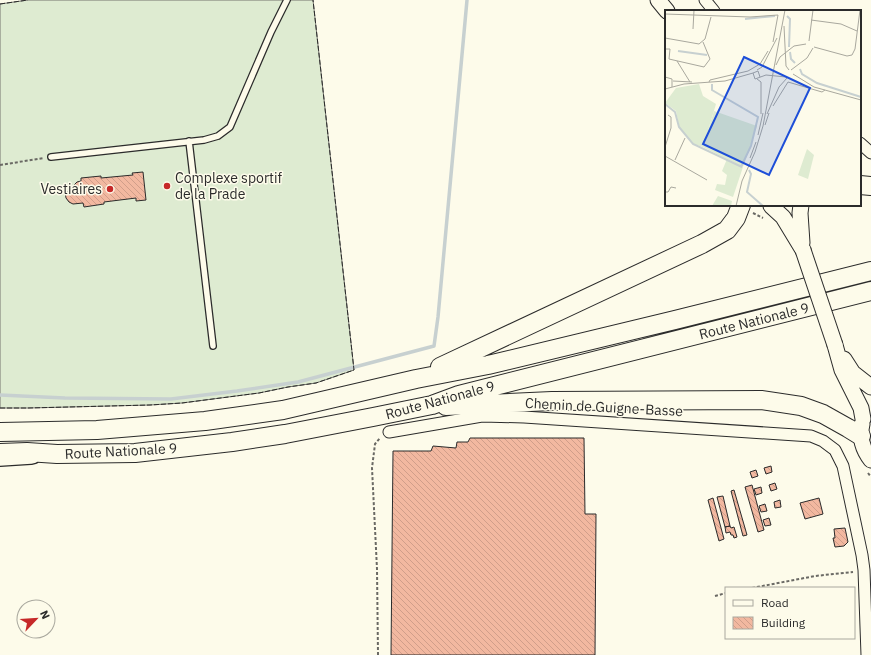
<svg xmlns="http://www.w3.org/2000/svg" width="871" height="655" font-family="'IBM Plex Sans',sans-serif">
  <defs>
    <pattern id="building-back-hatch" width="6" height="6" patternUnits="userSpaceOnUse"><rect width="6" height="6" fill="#f2b8a0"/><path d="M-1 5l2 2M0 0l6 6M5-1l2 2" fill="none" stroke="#d09e8a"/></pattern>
  </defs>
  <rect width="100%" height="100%" fill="#fdfbea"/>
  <path fill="#deebd1" stroke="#74746e" d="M 28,0 L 313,0 L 354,370 L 316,383 L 288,387 L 259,393 L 182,403 L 150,405 L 28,408 L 0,408 L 0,4 Z"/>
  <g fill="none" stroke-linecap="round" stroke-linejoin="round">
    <path stroke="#c7d0d0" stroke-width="3.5" d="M 0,395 L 65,398 L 171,399 L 237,391 L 298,382 L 434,346 L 438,317 L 467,0"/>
  </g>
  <path fill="url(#building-back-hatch)" stroke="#2b2b2b" d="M 143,172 L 146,200 L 136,201 L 136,198 L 104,202 L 104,204 L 84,207 L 83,203 L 73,204 L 69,202 L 66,198 L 65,192 L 75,192 L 74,185 L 77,182 L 81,181 L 81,178 L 101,176 L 101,178 L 133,175 L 132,173 Z
    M 470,438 L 584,438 L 585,514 L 596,514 L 595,655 L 391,655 L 393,451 L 431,451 L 433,446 L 456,448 L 457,442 L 468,442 Z
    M 771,466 L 772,472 L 766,474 L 764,468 Z
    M 756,470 L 758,476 L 752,478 L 750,472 Z
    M 775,483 L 777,489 L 771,491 L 769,485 Z
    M 752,485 L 764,530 L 758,532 L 745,487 Z
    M 761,487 L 762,493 L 756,495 L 754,489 Z
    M 734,490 L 747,535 L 743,536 L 731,491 Z
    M 723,496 L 730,526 L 725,527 L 717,497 Z
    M 713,498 L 724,539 L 719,541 L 708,500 Z
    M 819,498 L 823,514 L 805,519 L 800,503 Z
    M 780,500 L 781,507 L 775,508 L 774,502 Z
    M 765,504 L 767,511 L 761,512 L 759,506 Z
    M 769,518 L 771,525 L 765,526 L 763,520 Z
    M 730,526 L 731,528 L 734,527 L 737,537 L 734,538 L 733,535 L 731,535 L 730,532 L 726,533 L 725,527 Z
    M 845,528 L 848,542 L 844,546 L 835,547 L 833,538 L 835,538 L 834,529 Z"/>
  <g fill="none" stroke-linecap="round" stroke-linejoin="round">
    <defs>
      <path id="service" d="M 189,141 L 213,346
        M 51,157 L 204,140 L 218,136 L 230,127 L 271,32 L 287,0
        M 0,463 L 31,461 L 35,460"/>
      <path id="minor" d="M 705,0 L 714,11
        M 860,143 L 871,153
        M 389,432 L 482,416 L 524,417 L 811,436 L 823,441 L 835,450 L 843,466 L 862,555 L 864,570 L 867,655"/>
      <path id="secondary" d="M 658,0 L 667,11
        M 801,205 L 800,213 L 802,243
        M 771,206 L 783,217 L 803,250
        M 835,345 L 842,370 L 861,408 L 863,419
        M 844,359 L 853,373 L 871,387
        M 862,424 C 859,437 863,450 871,460"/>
      <path id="trunk" d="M 860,185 L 871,186
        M 440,367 L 702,244 L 727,230 L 736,218 L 741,205
        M 446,406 L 552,401 L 761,400 L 801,406 L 823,414 L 848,428 L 861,436
        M 0,432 L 97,430 L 205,421 L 283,410 L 416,379 L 488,365 L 675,320 L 871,271
        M 0,453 L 27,452 L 57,454 L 135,453 L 232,442 L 285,434 L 373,417 L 432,405 L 459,395 L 871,291"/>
    </defs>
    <use href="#service" stroke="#2b2b2b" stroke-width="8"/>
    <use href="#minor" stroke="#2b2b2b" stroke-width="13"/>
    <use href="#secondary" stroke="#2b2b2b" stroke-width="17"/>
    <use href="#trunk" stroke="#2b2b2b" stroke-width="20"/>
    <path stroke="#6a6964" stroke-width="2" stroke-dasharray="3 2" stroke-linecap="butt" d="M 0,165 L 44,158
      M 753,213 L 763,218
      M 868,473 L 871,477
      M 752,588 L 815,576 L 853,572
      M 715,596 L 726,593
      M 378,655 L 377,569 L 372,468 L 375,444 L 380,438"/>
    <use href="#service" stroke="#fdfbea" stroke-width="5.5"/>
    <use href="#minor" stroke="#fdfbea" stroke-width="11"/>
    <use href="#secondary" stroke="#fdfbea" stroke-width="15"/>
    <use href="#trunk" stroke="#fdfbea" stroke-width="18"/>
    <defs>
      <path id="secondary-bridge" d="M 803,250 L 835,345"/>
    </defs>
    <use href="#secondary-bridge" stroke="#2b2b2b" stroke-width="17" stroke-linecap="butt"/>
    <use href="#secondary-bridge" stroke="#fdfbea" stroke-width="15"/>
    <path stroke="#2b2b2b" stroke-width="1" stroke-dasharray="5 2" stroke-linecap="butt" d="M 0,4 L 28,0
      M 0,408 L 28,408 L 150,405 L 182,403 L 259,393 L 288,387 L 316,383 L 354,370 L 313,0"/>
  </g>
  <g fill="#c62828" stroke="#fdfbea" stroke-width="1.5">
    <circle cx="167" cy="186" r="4"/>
    <circle cx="110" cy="189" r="4"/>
  </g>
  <g text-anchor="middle" stroke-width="3" stroke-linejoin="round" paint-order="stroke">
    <g font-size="14" fill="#2b2b2b" stroke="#fdfbea" text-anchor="start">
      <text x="175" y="183">Complexe sportif<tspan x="175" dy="16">de la Prade</tspan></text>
      <text x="102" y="194" text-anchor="end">Vestiaires</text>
    </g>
    <g font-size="14" fill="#2b2b2b" stroke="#fdfbea">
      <text transform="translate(754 321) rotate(-14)" y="5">Route Nationale 9</text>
      <text transform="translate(440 400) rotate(-15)" y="5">Route Nationale 9</text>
      <text transform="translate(604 407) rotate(3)" y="5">Chemin de Guigne-Basse</text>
      <text transform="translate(121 451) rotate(-3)" y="5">Route Nationale 9</text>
    </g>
  </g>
  <g transform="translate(665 10)">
    <rect width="196" height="196" fill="#fdfbea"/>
    <path d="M 142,139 L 149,145 L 143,169 L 133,165 ZM 62,149 L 78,157 L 68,187 L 50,180 L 52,174 L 60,175 L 62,165 L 57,161 ZM 53,186 L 67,191 L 66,196 L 47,196 Z" fill="#deebd1"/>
    <path d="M 34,74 L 38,86 L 51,94 L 38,137 L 28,134 L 20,125 L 14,116 L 11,101 L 0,93 L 11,78 Z" fill="#deebd1"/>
    <path d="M 49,101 L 92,116 L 78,157 L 38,137 Z" fill="#deebd1"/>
    <path fill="none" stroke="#c7d0d0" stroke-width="2" d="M 122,6 L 125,9 L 124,37M 80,9 L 110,6M 13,41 L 42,45M 125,42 L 126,49 L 130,53M 135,59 L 137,64 L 152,73 L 196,87M 47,74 L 47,80 L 93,107 L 86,136 L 76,157M 0,94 L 10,102 L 14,117 L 28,134 L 77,157M 84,160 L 86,164 L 82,182 L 98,196"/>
    <path fill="none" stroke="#a9a89e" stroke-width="1" d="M 0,4 L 85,7 L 113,5 L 108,32M 146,10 L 176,14 L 192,21M 119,16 L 121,56 L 124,60M 28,19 L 29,0M 0,28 L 34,34 L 40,29 L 46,7M 144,31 L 148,0M 149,37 L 182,46 L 187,45 L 190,39 L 195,0M 0,39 L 5,39 L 4,49 L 39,57 L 45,49 L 38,32M 12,51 L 25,72M 111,55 L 115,47 L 129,36 L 141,34M 92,60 L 97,57 L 112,28M 126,60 L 142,48 L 148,38M 128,64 L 149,77 L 196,90M 0,67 L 7,69 L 7,77M 95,67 L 93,61 L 88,63 L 90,69 L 101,65 L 121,67M 92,69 L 96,72 L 96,104M 8,71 L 27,72M 44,72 L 45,70 L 83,61 L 95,54 L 103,41M 0,79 L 19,74 L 60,71 L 88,63M 108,96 L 123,72 L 157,82 L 160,80M 102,104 L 114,77 L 122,68M 100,115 L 104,103M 93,125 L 98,103M 0,137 L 6,118 L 6,107 L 3,105M 0,146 L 42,170M 85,148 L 91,132M 10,150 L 20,128M 0,182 L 3,182 L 6,177 L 11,178M 71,196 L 77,171 L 90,142 L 98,116 L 120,0"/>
    <path fill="#1d4ed8" fill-opacity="0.15" stroke="#1d4ed8" stroke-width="2" d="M 79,47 L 145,78 L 104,165 L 38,134 Z"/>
    <rect width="196" height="196" fill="none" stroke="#2b2b2b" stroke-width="2"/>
  </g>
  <rect x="725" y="587" width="130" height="52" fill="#fdfbea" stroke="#a9a89e"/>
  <rect x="733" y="600" width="20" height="6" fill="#fdfbea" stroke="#a9a89e"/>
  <text x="761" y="607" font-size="12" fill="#2b2b2b">Road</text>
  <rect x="733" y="617" width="20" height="12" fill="url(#building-back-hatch)" stroke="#a9a89e"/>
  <text x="761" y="627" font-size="12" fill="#2b2b2b">Building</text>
  <g transform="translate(36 619) rotate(65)"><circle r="19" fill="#fdfbea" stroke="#a9a89e"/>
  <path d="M0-3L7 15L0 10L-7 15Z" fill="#c62828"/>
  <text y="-6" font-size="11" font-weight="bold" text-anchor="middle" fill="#2b2b2b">N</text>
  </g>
</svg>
